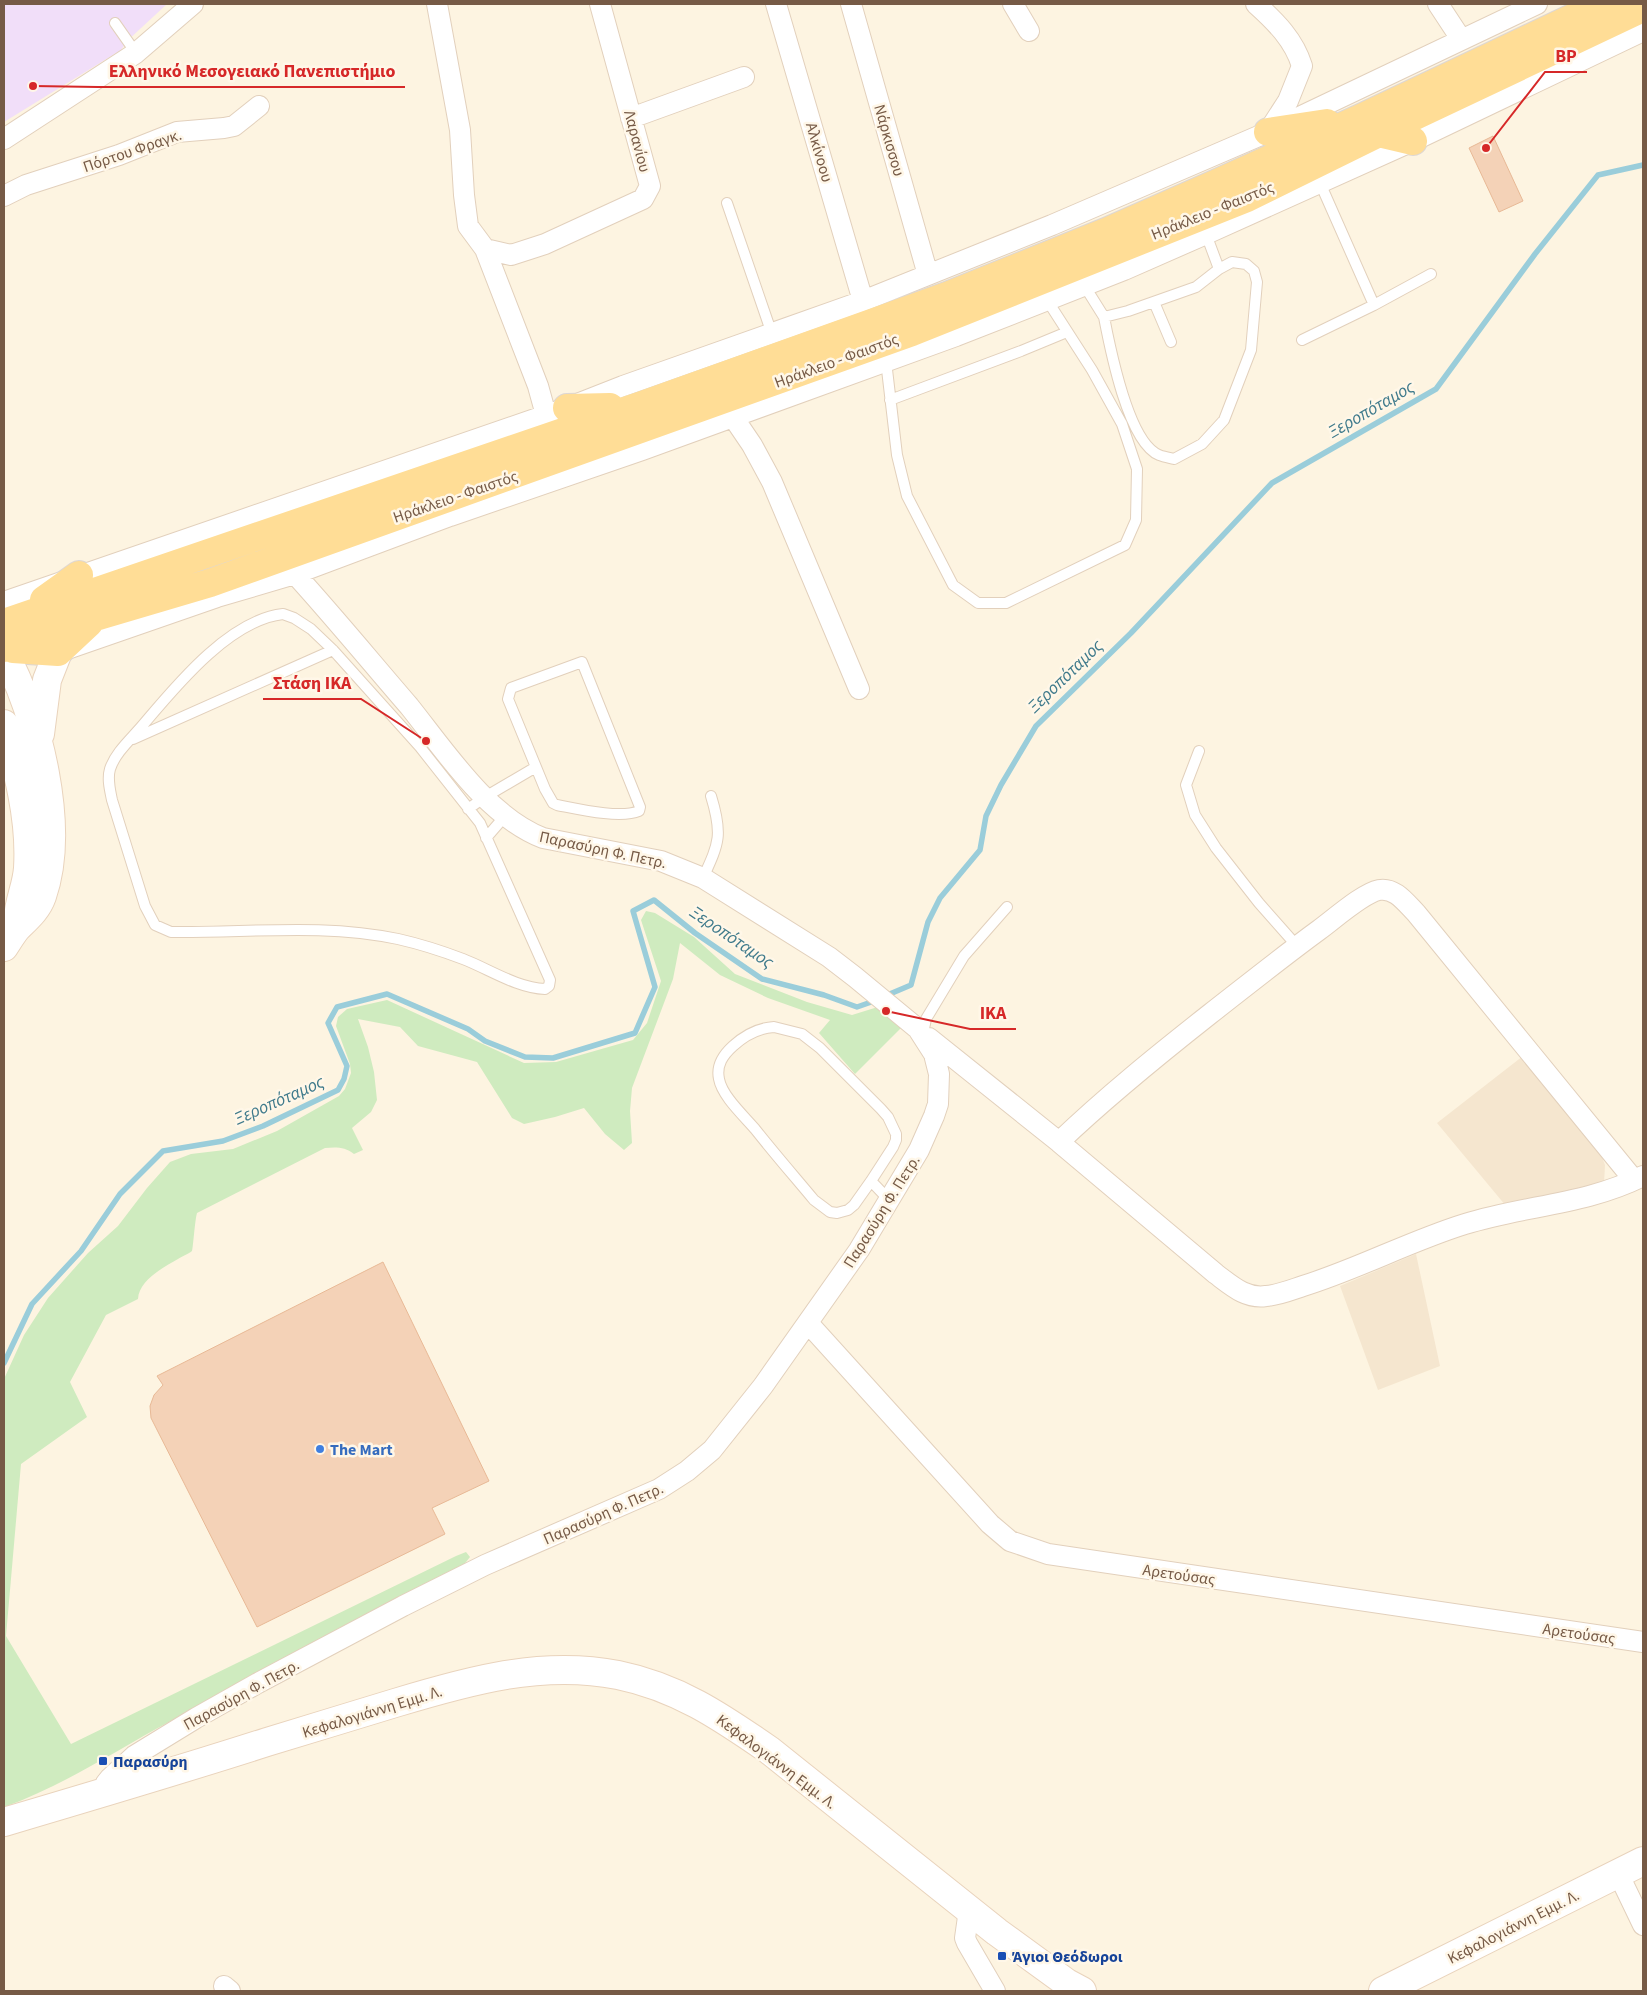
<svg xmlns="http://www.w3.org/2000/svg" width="1647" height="1995" font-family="'Source Sans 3',sans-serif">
  <rect width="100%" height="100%" fill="#fdf4e1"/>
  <path fill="#f5e6cf" d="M 1523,1056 L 1602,1157 L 1605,1165 L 1604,1184 L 1506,1206 L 1437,1123 Z
    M 1416,1254 L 1440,1366 L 1378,1390 L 1340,1286 Z"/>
  <path fill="#f1def9" d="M 4,4 L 167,4 L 127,41 L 121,50 L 4,122 Z"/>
  <path fill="#cfebbf" d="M 646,911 L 655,913 L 694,937 L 735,974 L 807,1002 L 852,1015 L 881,1006 L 901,1028 L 855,1074 L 819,1033 L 830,1020 L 768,998 L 720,975 L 680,943 L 673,979 L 632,1088 L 630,1111 L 632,1143 L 624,1150 L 605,1134 L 584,1108 L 555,1117 L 524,1124 L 512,1118 L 477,1062 L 418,1046 L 400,1027 L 358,1019 L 368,1047 L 374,1072 L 377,1100 L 371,1112 L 352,1128 L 363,1150 L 354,1154 C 345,1147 337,1147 325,1148 L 197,1213 C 195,1219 193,1249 192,1251 C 189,1254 182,1256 178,1259 C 164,1267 139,1280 138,1299 L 106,1315 L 70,1382 L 87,1417 L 21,1464 L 6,1636 L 71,1744 L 456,1556 L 466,1552 L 470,1557 L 462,1567 C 364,1618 266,1669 169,1722 C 115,1751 63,1786 4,1807 L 4,1379 L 24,1335 L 48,1298 L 88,1253 L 118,1226 L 147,1188 L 170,1162 L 191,1154 L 233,1149 L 277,1131 L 339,1096 L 345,1089 L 351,1073 L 350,1064 L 336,1026 L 338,1017 L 347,1009 L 387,1000 L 524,1063 L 556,1062 L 633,1040 L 647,1023 L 661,981 L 641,920 Z"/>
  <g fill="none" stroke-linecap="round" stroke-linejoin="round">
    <path stroke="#9acdda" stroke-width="5.5" d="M 885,996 L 911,985 L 928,922 L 940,898 L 980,850 L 986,816 L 1001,785 L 1036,726 L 1131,633 L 1272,483 L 1436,389 L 1535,254 L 1598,175 L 1643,165
      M 4,1363 L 32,1304 L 81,1251 L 120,1194 L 163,1151 L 223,1141 L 263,1126 L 338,1090 L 344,1079 L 347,1066 L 328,1023 L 337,1007 L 387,994 L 468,1029 L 485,1041 L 525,1057 L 553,1058 L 635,1033 L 655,987 L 633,911 L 654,900 L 695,933 L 762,979 L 824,995 L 857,1007 L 877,1000"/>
  </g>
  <path fill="#f4d2b7" stroke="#e8b996" d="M 1493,136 L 1523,201 L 1499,212 L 1469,148 Z
    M 383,1262 L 489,1481 L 432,1508 L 445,1534 L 257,1627 L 151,1418 L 150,1406 L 154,1395 L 163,1385 L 157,1376 Z"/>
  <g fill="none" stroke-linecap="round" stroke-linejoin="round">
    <defs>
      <path id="lane" d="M 115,23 L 136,53
        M 727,203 L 772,334
        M 1084,285 L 1104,317 L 1128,311 L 1196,287 L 1219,269 L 1206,234
        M 1154,302 L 1171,342
        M 1374,305 L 1431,274
        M 1104,317 C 1110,348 1128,442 1159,455 C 1164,457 1170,458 1174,459 L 1202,444 L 1224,420 L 1251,350 L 1257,282 L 1254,271 L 1246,264 L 1232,262 L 1219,269
        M 1302,340 L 1374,305 L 1320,183
        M 886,361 L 897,455 L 907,496 L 953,585 L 978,603 L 1006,603 L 1125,545 L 1136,520 L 1137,469 L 1122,424 L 1092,370 L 1047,300
        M 890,400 L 1021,351 L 1067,332
        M 283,614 L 294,618 L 311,629 L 333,650 L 420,747 L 480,823 L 550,980 L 549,986 L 545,989 C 517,988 489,969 463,959 C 442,951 420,944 398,939 C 323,923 247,933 171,932 L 155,925 L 145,906 L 112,800 C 110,790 107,779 110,769 C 115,753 131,739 142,726 C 175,687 229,620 283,614 Z
        M 582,662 L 640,807 L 639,811 C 620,819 578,809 557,805 L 553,803 L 545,789 L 508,699 L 511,688 Z
        M 133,739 L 333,650
        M 1199,751 L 1186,785 L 1195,815 L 1216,848 L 1259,903 L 1297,946
        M 468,809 L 485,797 L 536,767
        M 486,838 L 505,816
        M 703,878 C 719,843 723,835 711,796
        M 774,1027 L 802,1034 L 820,1048 L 881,1109 L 888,1117 L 896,1134 L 896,1140 L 893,1147 L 871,1181 L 854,1205 L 848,1210 L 837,1213 L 830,1212 L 814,1200 C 794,1176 774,1153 755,1129 C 744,1116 722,1096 719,1079 C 716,1065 723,1055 733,1046 C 745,1035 758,1028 774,1027 Z
        M 923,1033 L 926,1019 L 964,956 L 1007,907
        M 871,1181 L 891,1202"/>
      <path id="street" d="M 437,4 L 460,130 L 464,195 L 468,226 L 485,249 L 538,386 L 546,415
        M 776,4 L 863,301
        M 851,4 L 928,275
        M 1013,4 L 1029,31
        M 1256,4 C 1276,22 1294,40 1302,66 L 1288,101 L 1268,132
        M 1438,4 L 1461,39
        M 631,118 L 744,77
        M 4,139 L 136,53 L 193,4
        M 4,196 L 26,185 L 119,155 L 177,132 L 224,128 L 234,126 L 259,106
        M 485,249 L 511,255 L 545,244 L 643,199 L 650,186 L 600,4
        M 733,417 L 752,445 L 772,482 L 859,689
        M 4,602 L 567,408 L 623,386 L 863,301 L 1052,225 L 1268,132 L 1537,4
        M 64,650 L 217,597 L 295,574 L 450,516 L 642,450 L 956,336 L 1124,270 L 1206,234 L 1413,141 L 1643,31
        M 929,1038 L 1059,1142 L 1216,1274 C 1232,1286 1246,1299 1266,1296 C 1279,1295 1291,1290 1303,1286 C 1358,1269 1410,1241 1465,1224 C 1526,1205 1585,1205 1643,1176
        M 1059,1142 C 1107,1096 1158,1055 1210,1014 C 1246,986 1282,957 1319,930 C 1333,920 1363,893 1379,890 C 1395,887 1406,903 1416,913 L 1634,1180
        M 808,1323 L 990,1524 L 1010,1541 L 1048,1554 L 1643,1642
        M 106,1791 L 106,1783 L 110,1778 L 134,1756 L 196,1718 L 258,1683 L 403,1606 L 485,1565 L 659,1489 L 687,1471 L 712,1450 L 763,1386 L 859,1250 L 919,1150 L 934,1116 L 938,1104 L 939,1074 L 934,1054 L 918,1029 L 855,977 L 829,957 L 703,878 L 661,861 L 543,838 C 488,817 445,751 409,706 C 371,662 334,617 295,574
        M 1618,1873 L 1643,1925
        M 969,1910 L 965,1938 L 967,1943 L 995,1991
        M 224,1986 L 230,1991"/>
      <path id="secondary" d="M 4,653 C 38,715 66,828 42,896 C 37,910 27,918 17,928 C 12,934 8,941 4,947
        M 4,724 C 18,770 31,819 28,868 C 27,885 19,901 18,918
        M 40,734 L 47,680 L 58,652
        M 4,1822 C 92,1796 180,1770 267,1742 C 310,1729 352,1716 395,1703 C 468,1681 541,1660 618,1675 C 677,1687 720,1716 769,1750 L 997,1932 L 1067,1983 L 1082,1991
        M 1383,1991 L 1643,1861"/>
      <path id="primary" d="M 1268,132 L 1327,123
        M 1379,133 L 1413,141
        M 567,408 L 610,407
        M 44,600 L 79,575
        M 4,623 L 642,405 L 947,296 L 1106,232 L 1215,184 L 1361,118 L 1602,4
        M 4,648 L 95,617 L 210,583 L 912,332 L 1247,198 L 1379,133 L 1643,8
        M 13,649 L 58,652 L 89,623"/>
    </defs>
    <use href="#lane" stroke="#e2d0bc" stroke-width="12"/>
    <use href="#street" stroke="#e2d0bc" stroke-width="22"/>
    <use href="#secondary" stroke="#e9d3bc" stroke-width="30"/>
    <use href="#primary" stroke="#ded7d3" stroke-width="30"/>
    <use href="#lane" stroke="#fff" stroke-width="10"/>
    <use href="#street" stroke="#fff" stroke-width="20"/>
    <use href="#secondary" stroke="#fff" stroke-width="28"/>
    <use href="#primary" stroke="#ffdd96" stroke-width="28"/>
  </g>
  <circle fill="#3f7fe0" stroke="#fff7e8" stroke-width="2" cx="320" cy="1449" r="5"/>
  <g fill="#1a4fb4" stroke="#fff7e8" stroke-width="2">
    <rect x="98" y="1756" width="10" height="10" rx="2.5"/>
    <rect x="997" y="1951" width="10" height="10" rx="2.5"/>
  </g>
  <g text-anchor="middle" stroke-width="5" stroke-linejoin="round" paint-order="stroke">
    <g font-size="16" fill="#765a46" stroke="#fff7e8">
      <text transform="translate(890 140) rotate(74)" y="6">Νάρκισσου</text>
      <text transform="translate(638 141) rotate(75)" y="6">Λαρανίου</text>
      <text transform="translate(132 150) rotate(-19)" y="6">Πόρτου Φραγκ.</text>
      <text transform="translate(820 152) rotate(74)" y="6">Αλκίνοου</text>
      <text transform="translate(1212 210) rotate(-22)" y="6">Ηράκλειο - Φαιστός</text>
      <text transform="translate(836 360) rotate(-20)" y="6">Ηράκλειο - Φαιστός</text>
      <text transform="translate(455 496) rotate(-19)" y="6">Ηράκλειο - Φαιστός</text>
      <text transform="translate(603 849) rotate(12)" y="6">Παρασύρη Φ. Πετρ.</text>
      <text transform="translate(881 1211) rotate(-58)" y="6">Παρασύρη Φ. Πετρ.</text>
      <text transform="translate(603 1513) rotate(-24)" y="6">Παρασύρη Φ. Πετρ.</text>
      <text transform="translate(1179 1574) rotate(8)" y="6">Αρετούσας</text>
      <text transform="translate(1579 1633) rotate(8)" y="6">Αρετούσας</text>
      <text transform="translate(241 1694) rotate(-29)" y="6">Παρασύρη Φ. Πετρ.</text>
      <text transform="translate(372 1711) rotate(-17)" y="6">Κεφαλογιάννη Εμμ. Λ.</text>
      <text transform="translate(777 1761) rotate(37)" y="6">Κεφαλογιάννη Εμμ. Λ.</text>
      <text transform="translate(1513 1926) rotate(-27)" y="6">Κεφαλογιάννη Εμμ. Λ.</text>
    </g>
    <g font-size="16" font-weight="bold" fill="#366cbe" stroke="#fff7e8" text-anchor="start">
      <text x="330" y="1455">The Mart</text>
    </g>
    <g font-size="16" font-weight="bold" fill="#164399" stroke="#fff7e8" text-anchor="start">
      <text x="113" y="1767">Παρασύρη</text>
      <text x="1012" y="1962">Άγιοι Θεόδωροι</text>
    </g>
    <g font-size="18" font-style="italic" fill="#3f7a8b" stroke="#fff7e8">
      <text transform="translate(1371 409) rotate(-30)" y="6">Ξεροπόταμος</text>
      <text transform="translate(1065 676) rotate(-44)" y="6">Ξεροπόταμος</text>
      <text transform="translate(732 937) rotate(34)" y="6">Ξεροπόταμος</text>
      <text transform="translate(279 1100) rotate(-24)" y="6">Ξεροπόταμος</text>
    </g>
  </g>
  <path fill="none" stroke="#d62828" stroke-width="2" d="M1486 148L1545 72H1587M33 86L98 87H405M426 741L361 699H263M886 1011L970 1029H1016"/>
  <g fill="#d62828" stroke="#fff7e8" stroke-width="2">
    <circle cx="1486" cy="148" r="5"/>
    <circle cx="33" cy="86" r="5"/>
    <circle cx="426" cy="741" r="5"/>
    <circle cx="886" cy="1011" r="5"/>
  </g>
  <g font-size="18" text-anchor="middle" font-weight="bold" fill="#d62828" stroke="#fff7e8" stroke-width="5" stroke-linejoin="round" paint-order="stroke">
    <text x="1566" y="62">BP</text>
    <text x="252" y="77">Ελληνικό Μεσογειακό Πανεπιστήμιο</text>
    <text x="312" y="689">Στάση ΙΚΑ</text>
    <text x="993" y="1019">IKA</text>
  </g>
  <rect width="1647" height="1995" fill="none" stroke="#765a46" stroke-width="10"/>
</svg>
